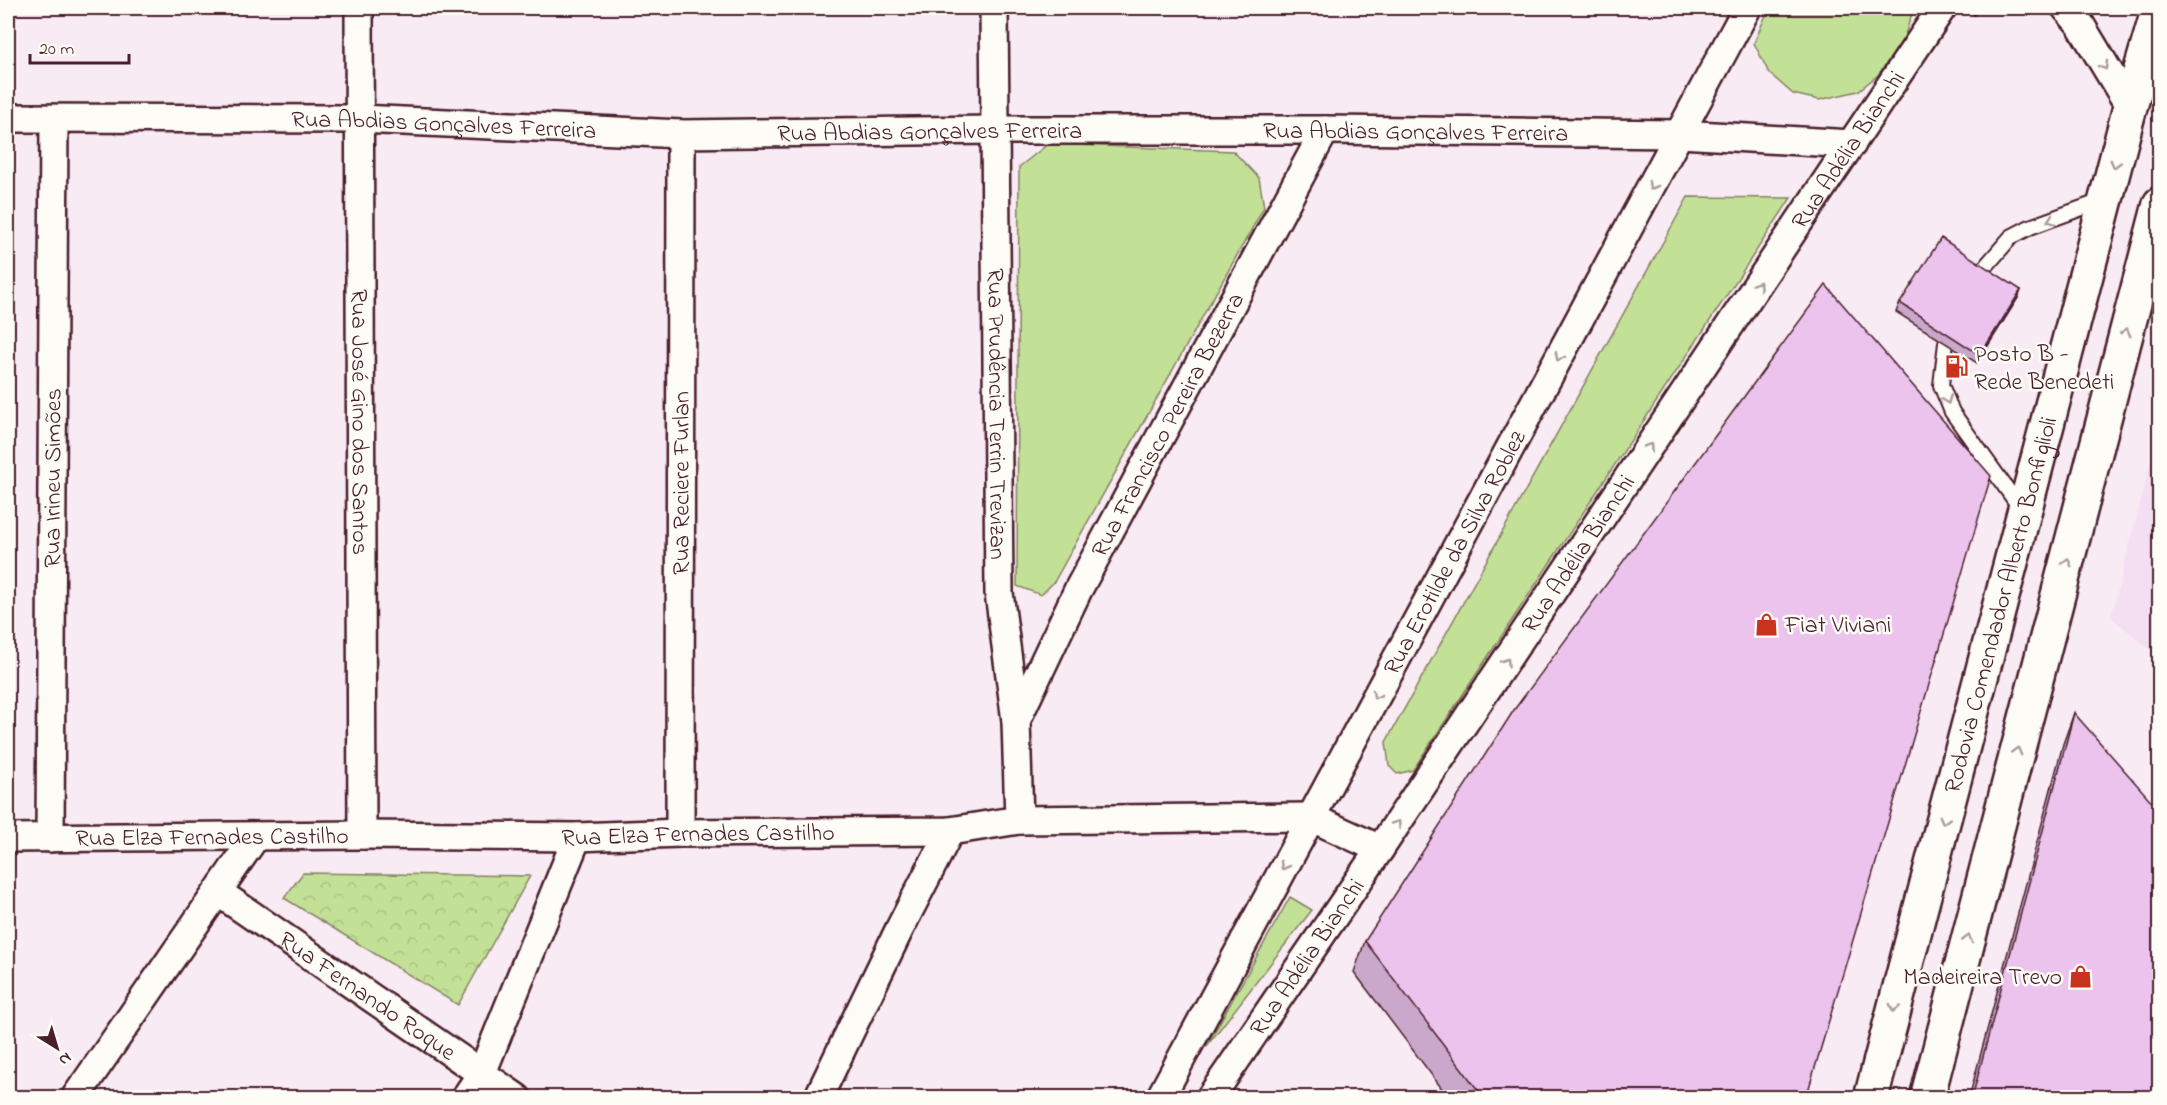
<svg xmlns="http://www.w3.org/2000/svg" width="2167" height="1105" font-family="'Indie Flower',sans-serif">
  <defs>
    <pattern id="park-crowns" width="20" height="18" patternUnits="userSpaceOnUse" patternTransform="scale(1.5)"><rect width="20" height="18" fill="#c3e097"/><path d="M2 6a3 3 0 1 1 6 0M12 15a3 3 0 1 1 6 0" fill="none" stroke="#a9c082"/></pattern>
  </defs>
  <rect width="100%" height="100%" fill="#f8ebf4"/>
  <filter id="ink" filterUnits="userSpaceOnUse"><feTurbulence type="fractalNoise" baseFrequency=".0167" numOctaves="2"/><feDisplacementMap in="SourceGraphic" scale="12" xChannelSelector="R" yChannelSelector="G"/><feConvolveMatrix kernelMatrix="1 2 1 2 8 2 1 2 1" color-interpolation-filters="sRGB"/></filter>
  <g filter="url(#ink)">
    <path fill="#f4dff2" d="M 2159,430 L 2159,657 L 2111,617 Z"/>
    <path fill="#c3e097" stroke="#868061" stroke-width="1.5" d="M 1769,8 L 1914,8 L 1902,43 L 1878,75 L 1858,91 L 1819,100 L 1793,94 L 1769,73 L 1754,43 Z
      M 1048,144 L 1233,151 L 1259,178 L 1264,207 L 1054,582 L 1041,595 L 1017,586 L 1019,167 Z
      M 1688,197 L 1791,198 L 1413,770 L 1397,774 L 1389,766 L 1386,742 Z
      M 1290,897 L 1312,910 L 1206,1047 Z"/>
    <path fill="url(#park-crowns)" stroke="#868061" stroke-width="1.5" d="M 303,873 L 530,876 L 458,1005 L 284,898 Z"/>
    <g fill="none" stroke-linecap="round" stroke-linejoin="round">
      <defs>
        <path id="lane" d="M 1980,273 L 2011,237 L 2030,227 L 2104,200
          M 1946,343 L 1941,385 L 1952,412 L 2021,509"/>
        <g id="street">
          <path id="s1" d="M 359,8 L 362,835"/>
          <path id="s2" d="M 994,8 L 999,593 L 1016,721 L 1019,820"/>
          <path d="M 2066,8 L 2080,24 L 2130,107"/>
          <path id="s3" d="M 8,118 L 360,119 L 681,134 L 994,130 L 1325,130 L 1680,134 L 1852,144"/>
          <path id="s4" d="M 1016,721 L 1078,590 L 1325,130"/>
          <path id="s5" d="M 680,833 L 681,134"/>
          <path id="s6" d="M 8,838 L 362,835 L 577,837 L 680,833 L 950,831 L 1019,820 L 1310,817 L 1380,849"/>
          <path id="s7" d="M 50,838 L 54,119"/>
          <path id="s8" d="M 218,892 L 517,1098"/>
          <path d="M 75,1098 L 256,836"/>
          <path d="M 465,1098 L 482,1073 L 577,837"/>
          <path d="M 818,1098 L 900,928 L 950,831"/>
          <path id="s9" d="M 1160,1098 L 1747,8"/>
          <path id="s10" d="M 1210,1098 L 1380,849 L 1942,8"/>
        </g>
        <g id="secondary">
          <path id="s11" d="M 1871,1098 L 2130,107 L 2159,8"/>
          <path d="M 1927,1098 L 2160,204"/>
        </g>
      </defs>
      <use href="#lane" stroke="#4a1f2b" stroke-width="18"/>
      <use href="#street" stroke="#4a1f2b" stroke-width="32"/>
      <use href="#secondary" stroke="#4a1f2b" stroke-width="38"/>
      <path stroke="#4a1f2b" stroke-width="4" stroke-dasharray="6 4.5" stroke-linecap="butt" d="M 1973,15 L 1978,8"/>
      <use href="#lane" stroke="#fdfcf7" stroke-width="14"/>
      <use href="#street" stroke="#fdfcf7" stroke-width="27"/>
      <use href="#secondary" stroke="#fdfcf7" stroke-width="33"/>
    </g>
    <path fill="#caa8cb" stroke="#4a1f2b" stroke-width="1.5" d="M 2021,290 L 2018,298 L 1977,363 L 1896,312 L 1900,303 Z
      M 2074,713 L 2160,1098 L 1969,1098 L 2063,744 Z
      M 1365,941 L 1806,1098 L 1449,1098 L 1354,972 Z"/>
    <path fill="#a488a5" stroke="#4a1f2b" stroke-width="1.5" d="M 2021,290 L 2018,298 L 1977,363 L 1980,355 Z"/>
    <path fill="#ebc3ec" stroke="#4a1f2b" stroke-width="1.5" d="M 1941,238 L 2021,290 L 1980,355 L 1900,303 Z
      M 1826,285 L 1991,476 L 1806,1098 L 1484,1098 L 1365,941 L 1514,710 Z
      M 2074,713 L 2160,811 L 2160,1098 L 1972,1098 Z"/>
    <defs><path id="oneway-chevron" d="M-2-3.5L2.5 0L-2 3.5" fill="none" stroke-width="1.6" stroke-linecap="round" stroke-linejoin="round" transform="scale(1.5)"/></defs>
    <g stroke="#ac999b">
      <use href="#oneway-chevron" transform="translate(2104 66) rotate(60)"/>
      <use href="#oneway-chevron" transform="translate(2115 164) rotate(105)"/>
      <use href="#oneway-chevron" transform="translate(1652 186) rotate(118)"/>
      <use href="#oneway-chevron" transform="translate(2051 220) rotate(160)"/>
      <use href="#oneway-chevron" transform="translate(1758 285) rotate(-56)"/>
      <use href="#oneway-chevron" transform="translate(2126 332) rotate(-75)"/>
      <use href="#oneway-chevron" transform="translate(1559 357) rotate(118)"/>
      <use href="#oneway-chevron" transform="translate(1947 400) rotate(68)"/>
      <use href="#oneway-chevron" transform="translate(1649 447) rotate(-56)"/>
      <use href="#oneway-chevron" transform="translate(2067 562) rotate(-75)"/>
      <use href="#oneway-chevron" transform="translate(1506 662) rotate(-56)"/>
      <use href="#oneway-chevron" transform="translate(1376 695) rotate(118)"/>
      <use href="#oneway-chevron" transform="translate(2017 751) rotate(-75)"/>
      <use href="#oneway-chevron" transform="translate(1944 820) rotate(105)"/>
      <use href="#oneway-chevron" transform="translate(1397 824) rotate(-56)"/>
      <use href="#oneway-chevron" transform="translate(1284 866) rotate(118)"/>
      <use href="#oneway-chevron" transform="translate(1968 939) rotate(-75)"/>
      <use href="#oneway-chevron" transform="translate(1894 1008) rotate(105)"/>
    </g>
  </g>
  <defs>
    <symbol id="fuel-bare" viewBox="-9 -9 18 18"><path d="M-5.5-6h7V0h2V4h1.3V-2.5L3-4.5l.8-.8L6-3V5H2.5V1h-1V6h-7ZM-4.2-4.7v3.2H.2V-4.7Z" fill="#c8321e" stroke="#fdfcf7" stroke-width="2.5" paint-order="stroke"/></symbol>
    <symbol id="shop-bare" viewBox="-9 -9 18 18"><path d="M-5-2.5h2.3a2.7 3.5 0 0 1 5.4 0H5L5.5 6h-11ZM-1.5-2.5h3a1.5 2.3 0 0 0-3 0Z" fill="#c8321e" stroke="#fdfcf7" stroke-width="2.5" paint-order="stroke"/></symbol>
  </defs>
  <g fill-rule="evenodd">
    <use href="#fuel-bare" x="1940" y="350" width="33" height="33"/>
    <use href="#shop-bare" x="1750" y="608" width="33" height="33"/>
    <use href="#shop-bare" x="2064" y="960" width="33" height="33"/>
  </g>
  <g text-anchor="middle" stroke-width="5" stroke-linejoin="round" paint-order="stroke">
    <g font-size="24" fill="#4a1f2b" stroke="#fdfcf7">
      <text dy="8" stroke="none"><textPath href="#s3" startOffset="436">Rua Abdias Gonçalves Ferreira</textPath></text>
      <text dy="8" stroke="none"><textPath href="#s3" startOffset="922">Rua Abdias Gonçalves Ferreira</textPath></text>
      <text dy="8" stroke="none"><textPath href="#s3" startOffset="1408">Rua Abdias Gonçalves Ferreira</textPath></text>
      <text dy="8" stroke="none"><textPath href="#s10" startOffset="1143">Rua Adélia Bianchi</textPath></text>
      <text dy="8" stroke="none"><textPath href="#s2" startOffset="406">Rua Prudência Terrin Trevizan</textPath></text>
      <text dy="8" stroke="none"><textPath href="#s1" startOffset="414">Rua José Gino dos Santos</textPath></text>
      <text dy="8" stroke="none"><textPath href="#s4" startOffset="333">Rua Francisco Pereira Bezerra</textPath></text>
      <text dy="8" stroke="none"><textPath href="#s7" startOffset="360">Rua Irineu Simões</textPath></text>
      <text dy="8" stroke="none"><textPath href="#s5" startOffset="350">Rua Reciere Furlan</textPath></text>
      <text dy="8" stroke="none"><textPath href="#s9" startOffset="620">Rua Erotilde da Silva Roblez</textPath></text>
      <text dy="8" stroke="none"><textPath href="#s10" startOffset="657">Rua Adélia Bianchi</textPath></text>
      <text dy="8" stroke="none"><textPath href="#s11" startOffset="510">Rodovia Comendador Alberto Bonfiglioli</textPath></text>
      <text dy="8" stroke="none"><textPath href="#s6" startOffset="690">Rua Elza Fernades Castilho</textPath></text>
      <text dy="8" stroke="none"><textPath href="#s6" startOffset="204">Rua Elza Fernades Castilho</textPath></text>
      <text dy="8" stroke="none"><textPath href="#s10" startOffset="171">Rua Adélia Bianchi</textPath></text>
      <text dy="8" stroke="none"><textPath href="#s8" startOffset="182">Rua Fernando Roque</textPath></text>
    </g>
    <g font-size="24" fill="#4a1f2b" stroke="#fdfcf7" text-anchor="start">
      <text x="1974" y="361">Posto B -<tspan x="1974" dy="28">Rede Benedeti</tspan></text>
      <text x="1785" y="632">Fiat Viviani</text>
      <text x="2062" y="984" text-anchor="end">Madeireira Trevo</text>
    </g>
  </g>
  <rect width="2167" height="1105" fill="none" stroke="#fdfcf7" stroke-width="30"/>
  <rect x="15" y="15" width="2137" height="1075" fill="none" stroke="#4a1f2b" stroke-width="2" filter="url(#ink)"/>
  <g transform="translate(57 1048) rotate(143)" stroke="#fdfcf7" stroke-width="4.5" paint-order="stroke">
  <path d="M0-4.5L10 22L0 15L-10 22Z" fill="#4a1f2b"/>
  <text y="-9" font-size="16" font-weight="bold" text-anchor="middle" fill="#4a1f2b">N</text>
  </g>
  <path d="M30 54v9h99v-9" fill="none" stroke="#4a1f2b" stroke-width="3"/>
  <text x="39" y="54" font-size="18" fill="#4a1f2b" stroke="#fdfcf7" stroke-width="4.5" paint-order="stroke">20 m</text>
</svg>
